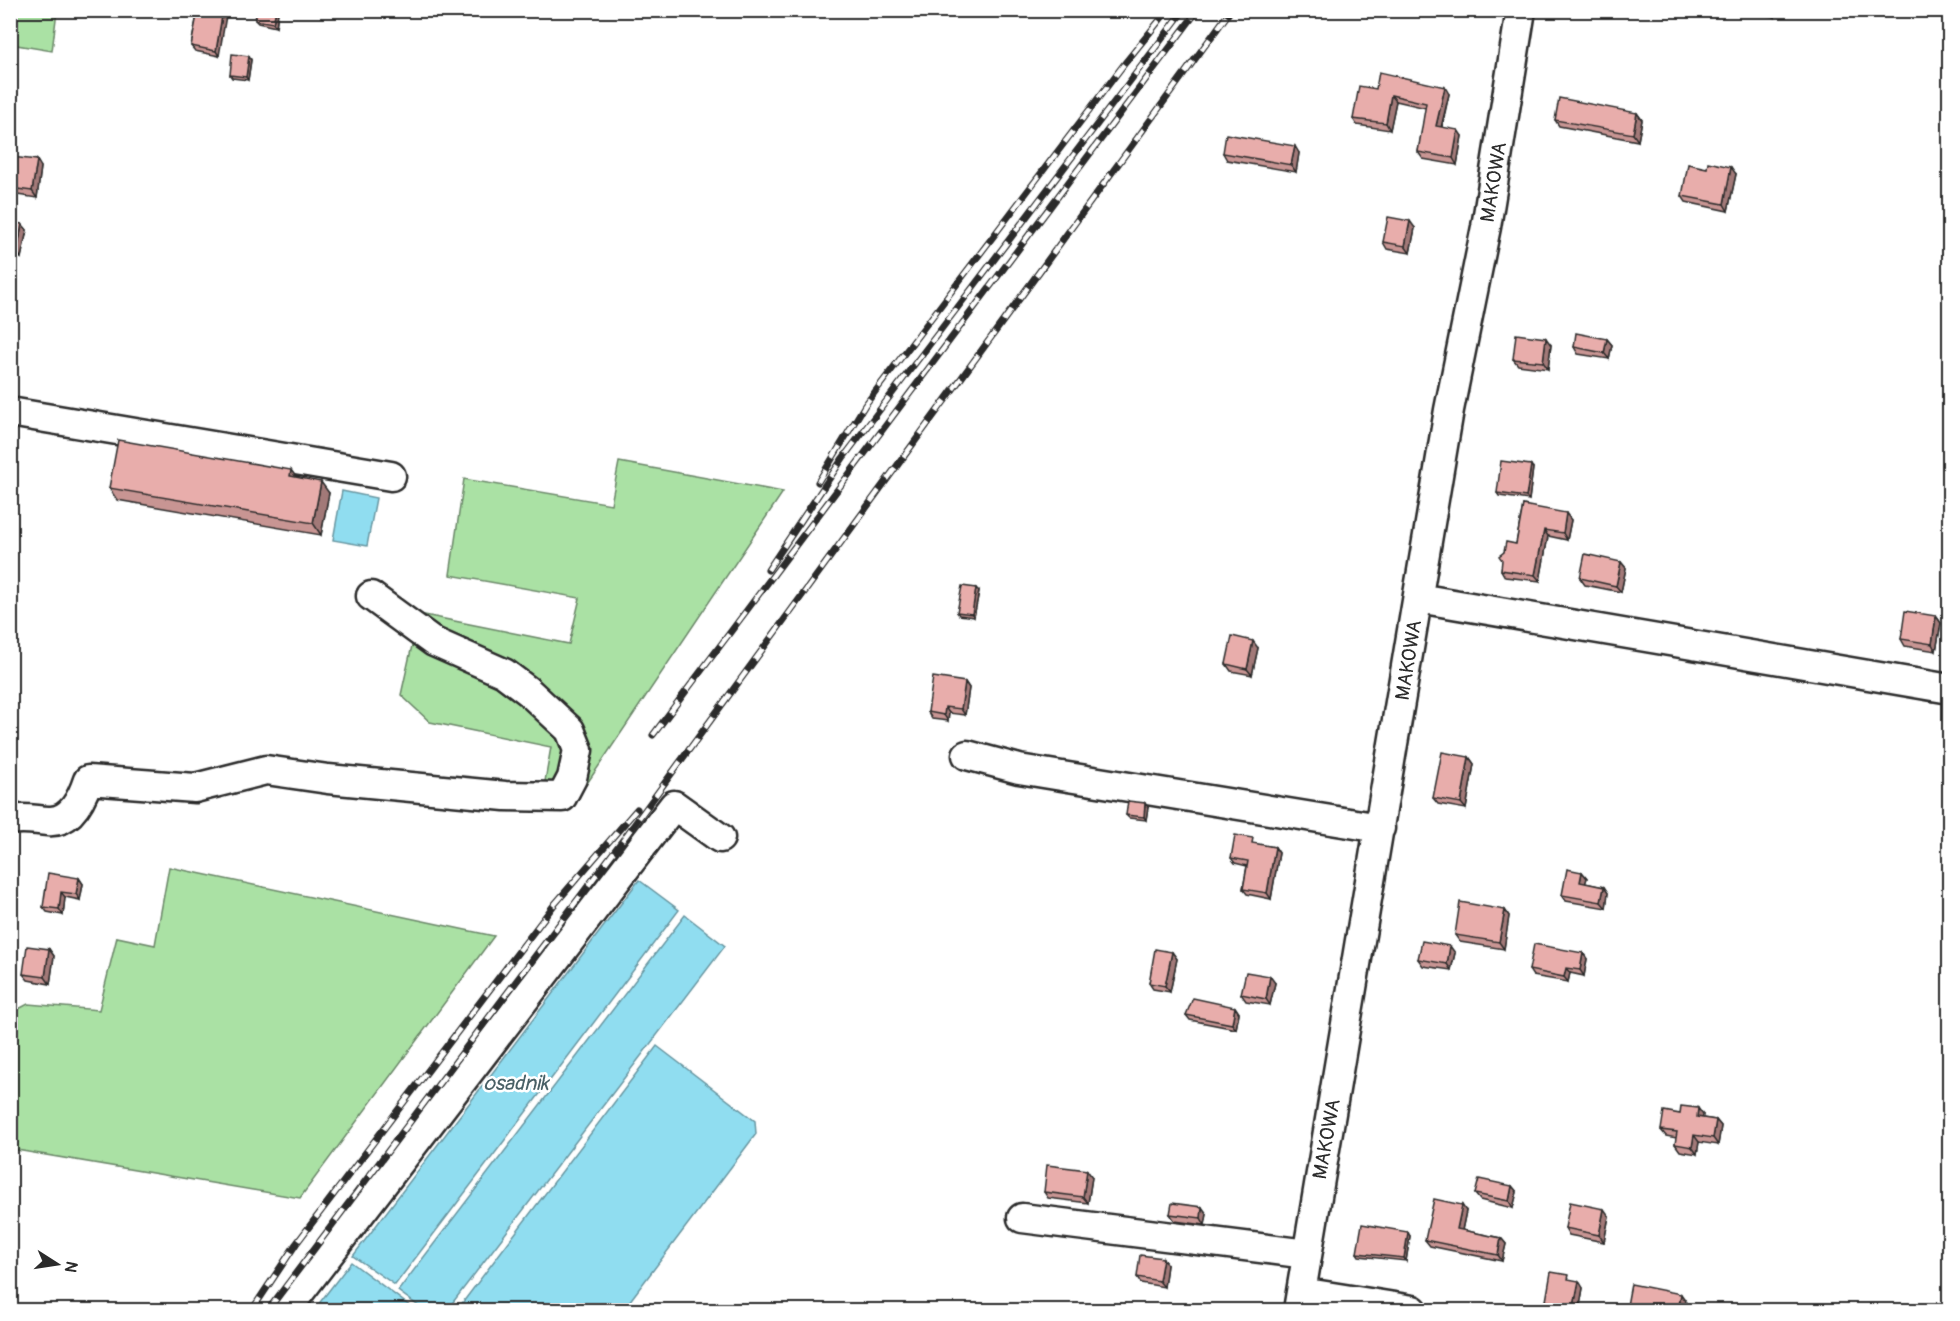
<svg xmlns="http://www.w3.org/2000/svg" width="1960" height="1321" font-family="Pangolin,sans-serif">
  <rect width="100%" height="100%" fill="#fff"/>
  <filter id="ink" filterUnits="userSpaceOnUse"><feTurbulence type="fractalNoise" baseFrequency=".0167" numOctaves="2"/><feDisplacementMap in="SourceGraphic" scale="12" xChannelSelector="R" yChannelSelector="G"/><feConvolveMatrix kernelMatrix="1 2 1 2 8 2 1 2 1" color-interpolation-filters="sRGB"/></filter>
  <g filter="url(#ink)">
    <path fill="#aae1a4" stroke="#6a8668" stroke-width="1.5" d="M 10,11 L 57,11 L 52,51 L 11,44 Z
      M 619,462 L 783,492 L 586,785 L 544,787 L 551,747 L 430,722 L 401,695 L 419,614 L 569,644 L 580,598 L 450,575 L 464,479 L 611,504 Z
      M 169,867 L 494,936 L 300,1198 L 11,1149 L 11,1013 L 28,1004 L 99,1010 L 117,937 L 155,945 Z"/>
    <path fill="#90ddf0" stroke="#6896a1" stroke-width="1.5" d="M 342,491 L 376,498 L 367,546 L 333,540 Z
      M 639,880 L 679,910 L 395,1285 L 353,1256 Z
      M 685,915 L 725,946 L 447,1310 L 424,1310 L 398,1291 Z
      M 657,1046 L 755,1121 L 756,1134 L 623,1310 L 457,1310 Z
      M 351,1262 L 415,1310 L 314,1310 Z"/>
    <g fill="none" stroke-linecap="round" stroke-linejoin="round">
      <defs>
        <path id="minor" d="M 10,412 L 391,476
          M 1418,598 L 1950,689
          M 967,755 L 1019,769 L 1380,828
          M 10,820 C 25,817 34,820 48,821 C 71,823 82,798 88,780 L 195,788 L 266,770 L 328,779 L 505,796 L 562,797 L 572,778 L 578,750 L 570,730 L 528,691 L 504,673 L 434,642 L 371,596
          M 1022,1218 L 1307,1254
          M 1301,1292 L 1413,1310
          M 286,1310 L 674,805 L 720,838
          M 1298,1310 L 1449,410 L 1486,227 L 1521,10"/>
      </defs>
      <use href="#minor" stroke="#2b2b2b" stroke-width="33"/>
      <use href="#minor" stroke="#fff" stroke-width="28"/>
      <defs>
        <path id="rail" d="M 818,482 L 865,405 L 1125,63 L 1168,10
          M 768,570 L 843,458 L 1184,10
          M 653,735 L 1198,10
          M 252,1310 L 296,1244 L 554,905 L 637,809
          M 268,1310 L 628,833 L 1231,10"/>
      </defs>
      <use href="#rail" stroke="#2b2b2b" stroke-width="7"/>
      <use href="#rail" stroke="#fff" stroke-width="4.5" stroke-dasharray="14" stroke-linecap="butt"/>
    </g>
    <path fill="#c89593" stroke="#2b2b2b" stroke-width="1.5" d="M 198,10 L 219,56 L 195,51 L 191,46 Z
      M 257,10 L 277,10 L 278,12 L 276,27 L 258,23 L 255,20 Z
      M 1743,10 L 1776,10 L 1775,17 Z
      M 251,60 L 248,80 L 232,78 L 230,75 Z
      M 1376,89 L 1449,94 L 1442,127 L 1462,136 L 1457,165 L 1423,159 L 1418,152 L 1426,108 L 1396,101 L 1390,130 L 1357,125 L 1353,119 Z
      M 1637,113 L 1642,120 L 1638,141 L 1559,126 L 1555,120 Z
      M 1223,153 L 1299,153 L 1296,172 L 1227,160 Z
      M 10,162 L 41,167 L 37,198 L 11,194 Z
      M 1736,174 L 1728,211 L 1686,202 L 1682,196 Z
      M 10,222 L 22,224 L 27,230 L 21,258 L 10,256 Z
      M 1415,228 L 1410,253 L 1387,249 L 1383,242 Z
      M 1607,339 L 1612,345 L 1609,359 L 1578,354 L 1574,347 Z
      M 1551,345 L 1548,369 L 1518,365 L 1513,359 Z
      M 1533,468 L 1529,500 L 1499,496 L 1497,493 Z
      M 297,477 L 329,493 L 321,535 L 117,500 L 109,488 Z
      M 1523,505 L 1571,520 L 1567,540 L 1548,536 L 1540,581 L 1505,577 L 1501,570 L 1504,552 L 1516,544 Z
      M 1621,562 L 1626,568 L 1621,592 L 1585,585 L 1580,578 Z
      M 979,591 L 974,617 L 959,615 L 957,612 Z
      M 1936,616 L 1941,623 L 1936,651 L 1905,646 L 1901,639 Z
      M 1258,648 L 1252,675 L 1231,671 L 1226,664 Z
      M 965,682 L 969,688 L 965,715 L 949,713 L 948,721 L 932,719 L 928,712 Z
      M 1950,724 L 1950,755 L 1947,755 L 1942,748 Z
      M 1469,757 L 1474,764 L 1466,809 L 1438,804 L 1433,798 Z
      M 1148,807 L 1146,820 L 1129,818 L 1126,815 Z
      M 1257,844 L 1275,847 L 1279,853 L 1271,899 L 1247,894 L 1243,889 L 1247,866 L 1235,863 L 1231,858 Z
      M 1582,872 L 1587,878 L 1585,883 L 1604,887 L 1608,893 L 1606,908 L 1566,901 L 1562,895 Z
      M 79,878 L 83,884 L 80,900 L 65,897 L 63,915 L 47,912 L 43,907 Z
      M 1505,910 L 1509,916 L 1504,949 L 1460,942 L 1455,935 Z
      M 49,949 L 54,956 L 50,984 L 28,980 L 23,974 Z
      M 1172,952 L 1177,959 L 1170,992 L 1153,989 L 1149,983 Z
      M 1455,953 L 1451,970 L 1423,966 L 1418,959 Z
      M 1583,953 L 1587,959 L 1584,976 L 1570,973 L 1568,982 L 1533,976 L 1529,970 Z
      M 1275,983 L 1270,1005 L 1246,1001 L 1241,994 Z
      M 1235,1007 L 1239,1013 L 1236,1029 L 1190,1020 L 1186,1015 Z
      M 1680,1114 L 1703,1115 L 1702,1118 L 1716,1120 L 1721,1126 L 1718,1145 L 1699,1142 L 1697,1154 L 1680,1151 L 1675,1144 L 1677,1138 L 1666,1136 L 1661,1130 Z
      M 1092,1177 L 1088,1203 L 1048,1198 L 1044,1192 Z
      M 1512,1186 L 1517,1192 L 1513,1208 L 1480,1200 L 1475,1194 Z
      M 1466,1211 L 1462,1230 L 1501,1238 L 1506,1244 L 1502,1261 L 1430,1246 L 1425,1240 Z
      M 1170,1214 L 1207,1214 L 1205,1225 L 1175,1221 Z
      M 1609,1216 L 1604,1242 L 1569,1235 L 1565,1228 Z
      M 1410,1236 L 1406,1261 L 1359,1256 L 1357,1253 Z
      M 1167,1265 L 1164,1287 L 1141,1283 L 1137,1277 Z
      M 1572,1280 L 1583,1288 L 1579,1311 L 1569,1311 L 1550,1307 L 1546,1301 Z"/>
    <path fill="#a27978" stroke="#2b2b2b" stroke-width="1.5" d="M 223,10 L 227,10 L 219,56 L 216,51 Z
      M 276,10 L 278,12 L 276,27 L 273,23 Z
      M 1771,10 L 1776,10 L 1775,17 Z
      M 249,56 L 251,60 L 248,80 L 246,77 Z
      M 1445,87 L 1449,94 L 1440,132 L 1436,126 Z
      M 1391,95 L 1396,101 L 1390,130 L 1386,123 Z
      M 1637,113 L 1642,120 L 1638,141 L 1633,134 Z
      M 1458,130 L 1462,136 L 1457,165 L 1453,158 Z
      M 1295,146 L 1299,153 L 1296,172 L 1291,165 Z
      M 37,160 L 41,167 L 37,198 L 32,191 Z
      M 1731,167 L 1736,174 L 1728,211 L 1724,204 Z
      M 10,194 L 14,199 L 10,219 Z
      M 1410,221 L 1415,228 L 1410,253 L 1405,246 Z
      M 22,224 L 27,230 L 21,258 L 17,252 Z
      M 1546,338 L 1551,345 L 1548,369 L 1543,362 Z
      M 1607,339 L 1612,345 L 1609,359 L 1604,353 Z
      M 1531,465 L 1533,468 L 1529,500 L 1526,497 Z
      M 291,470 L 299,481 L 290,476 Z
      M 321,482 L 329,493 L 321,535 L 313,523 Z
      M 1566,513 L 1571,520 L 1567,540 L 1563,533 Z
      M 1544,530 L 1548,536 L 1540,581 L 1535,575 Z
      M 1621,562 L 1626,568 L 1621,592 L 1616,586 Z
      M 976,588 L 979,591 L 974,617 L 972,614 Z
      M 1936,616 L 1941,623 L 1936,651 L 1932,644 Z
      M 1253,641 L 1258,648 L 1252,675 L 1247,669 Z
      M 965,682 L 969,688 L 965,715 L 961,709 Z
      M 945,707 L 949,713 L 948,721 L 944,715 Z
      M 1469,757 L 1474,764 L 1466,809 L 1461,803 Z
      M 1145,803 L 1148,807 L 1146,820 L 1144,817 Z
      M 1275,847 L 1279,853 L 1271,899 L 1267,893 Z
      M 1582,872 L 1587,878 L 1584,888 L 1580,882 Z
      M 79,878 L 83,884 L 80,900 L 76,894 Z
      M 1604,887 L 1608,893 L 1606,908 L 1601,902 Z
      M 61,892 L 65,897 L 63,915 L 59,909 Z
      M 1505,910 L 1509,916 L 1504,949 L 1499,942 Z
      M 1450,946 L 1455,953 L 1451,970 L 1447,964 Z
      M 49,949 L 54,956 L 50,984 L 45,977 Z
      M 1172,952 L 1177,959 L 1170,992 L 1165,986 Z
      M 1583,953 L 1587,959 L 1584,976 L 1580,970 Z
      M 1566,968 L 1570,973 L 1568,982 L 1564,977 Z
      M 1270,976 L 1275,983 L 1270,1005 L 1266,999 Z
      M 1235,1007 L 1239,1013 L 1236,1029 L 1232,1024 Z
      M 1698,1108 L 1703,1115 L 1702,1123 L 1697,1117 Z
      M 1716,1120 L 1721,1126 L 1718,1145 L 1713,1138 Z
      M 1694,1135 L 1699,1142 L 1697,1154 L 1692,1147 Z
      M 1087,1170 L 1092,1177 L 1088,1203 L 1083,1197 Z
      M 1512,1186 L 1517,1192 L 1513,1208 L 1509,1201 Z
      M 1462,1205 L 1466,1211 L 1461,1235 L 1457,1229 Z
      M 1202,1207 L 1207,1214 L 1205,1225 L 1201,1218 Z
      M 1604,1209 L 1609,1216 L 1604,1242 L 1599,1235 Z
      M 1408,1232 L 1410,1236 L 1406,1261 L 1404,1258 Z
      M 1501,1238 L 1506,1244 L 1502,1261 L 1498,1255 Z
      M 1163,1258 L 1167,1265 L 1164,1287 L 1159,1281 Z
      M 1579,1281 L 1583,1288 L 1579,1311 L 1578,1311 L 1574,1306 Z
      M 1681,1294 L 1686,1301 L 1684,1311 L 1678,1311 Z"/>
    <path fill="#e8adab" stroke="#2b2b2b" stroke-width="1.5" d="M 198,10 L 223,10 L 216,51 L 191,46 Z
      M 257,10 L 276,10 L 273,23 L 255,20 Z
      M 232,54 L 249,56 L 246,77 L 230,75 Z
      M 1379,72 L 1445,87 L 1436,126 L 1458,130 L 1453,158 L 1418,152 L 1426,103 L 1391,95 L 1386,123 L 1353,119 L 1359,86 L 1376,89 Z
      M 1559,98 L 1637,113 L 1633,134 L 1555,120 Z
      M 1226,134 L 1295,146 L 1291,165 L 1223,153 Z
      M 11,157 L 37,160 L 32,191 L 10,188 Z
      M 1708,162 L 1731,167 L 1724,204 L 1682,196 L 1688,164 L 1707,168 Z
      M 1388,217 L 1410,221 L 1405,246 L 1383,242 Z
      M 10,222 L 22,224 L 17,252 L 10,251 Z
      M 1576,333 L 1607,339 L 1604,353 L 1574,347 Z
      M 1516,334 L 1546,338 L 1543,362 L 1513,359 Z
      M 118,440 L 291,470 L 290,476 L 321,482 L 313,523 L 109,488 Z
      M 1501,461 L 1531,465 L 1526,497 L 1497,493 Z
      M 1523,505 L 1566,513 L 1563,533 L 1544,530 L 1535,575 L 1501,570 L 1502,560 L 1499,556 L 1504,552 L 1506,542 L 1516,544 Z
      M 1585,554 L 1621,562 L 1616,586 L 1580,578 Z
      M 962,586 L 976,588 L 972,614 L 957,612 Z
      M 1905,611 L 1936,616 L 1932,644 L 1901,639 Z
      M 1232,636 L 1253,641 L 1247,669 L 1226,664 Z
      M 933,677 L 965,682 L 961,709 L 945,707 L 944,715 L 928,712 Z
      M 1945,724 L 1950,724 L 1950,749 L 1942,748 Z
      M 1442,752 L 1469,757 L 1461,803 L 1433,798 Z
      M 1128,801 L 1145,803 L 1144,817 L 1126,815 Z
      M 1235,835 L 1253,838 L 1252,843 L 1275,847 L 1267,893 L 1243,889 L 1248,861 L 1231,858 Z
      M 1567,869 L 1582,872 L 1580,882 L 1604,887 L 1601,902 L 1562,895 Z
      M 48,873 L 79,878 L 76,894 L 61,892 L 59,909 L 43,907 Z
      M 1460,902 L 1505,910 L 1499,942 L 1455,935 Z
      M 1422,941 L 1450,946 L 1447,964 L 1418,959 Z
      M 1534,944 L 1583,953 L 1580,970 L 1566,968 L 1564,977 L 1529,970 Z
      M 27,946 L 49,949 L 45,977 L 23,974 Z
      M 1155,949 L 1172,952 L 1165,986 L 1149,983 Z
      M 1246,972 L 1270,976 L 1266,999 L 1241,994 Z
      M 1193,998 L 1235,1007 L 1232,1024 L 1186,1015 Z
      M 1681,1106 L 1698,1108 L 1697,1117 L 1716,1120 L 1713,1138 L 1694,1135 L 1692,1147 L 1675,1144 L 1677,1132 L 1661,1130 L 1664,1111 L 1680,1114 Z
      M 1047,1165 L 1087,1170 L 1083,1197 L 1044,1192 Z
      M 1479,1179 L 1512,1186 L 1509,1201 L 1475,1194 Z
      M 1434,1199 L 1462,1205 L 1457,1229 L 1501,1238 L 1498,1255 L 1425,1240 Z
      M 1570,1202 L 1604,1209 L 1599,1235 L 1565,1228 Z
      M 1172,1203 L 1202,1207 L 1201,1218 L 1170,1214 Z
      M 1362,1224 L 1408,1232 L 1404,1258 L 1357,1253 Z
      M 1140,1255 L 1163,1258 L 1159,1281 L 1137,1277 Z
      M 1551,1272 L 1569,1275 L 1568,1279 L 1579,1281 L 1574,1306 L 1546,1301 Z
      M 1631,1284 L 1681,1294 L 1678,1311 L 1626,1311 Z
      M 1716,1305 L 1748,1311 L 1715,1311 Z"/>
  </g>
  <g text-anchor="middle" stroke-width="5" stroke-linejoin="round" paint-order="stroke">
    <g font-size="20" fill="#2b2b2b" stroke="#fff">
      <text transform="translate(1493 182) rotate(-81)" y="7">MAKOWA</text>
      <text transform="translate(1408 660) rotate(-81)" y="7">MAKOWA</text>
      <text transform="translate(1326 1139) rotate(-80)" y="7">MAKOWA</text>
    </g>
    <g font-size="21" font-style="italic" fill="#496066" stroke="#fff">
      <text x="516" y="1090">osadnik</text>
    </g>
  </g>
  <rect width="1960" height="1321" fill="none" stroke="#fff" stroke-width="36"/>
  <rect x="18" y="18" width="1924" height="1285" fill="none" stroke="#2b2b2b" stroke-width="2" filter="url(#ink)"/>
  <g transform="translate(57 1264) rotate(102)" stroke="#ffffff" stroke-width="4.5" paint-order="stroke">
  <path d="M0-4.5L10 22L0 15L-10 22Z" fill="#2b2b2b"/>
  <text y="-9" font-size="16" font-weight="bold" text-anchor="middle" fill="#2b2b2b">N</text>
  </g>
</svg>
